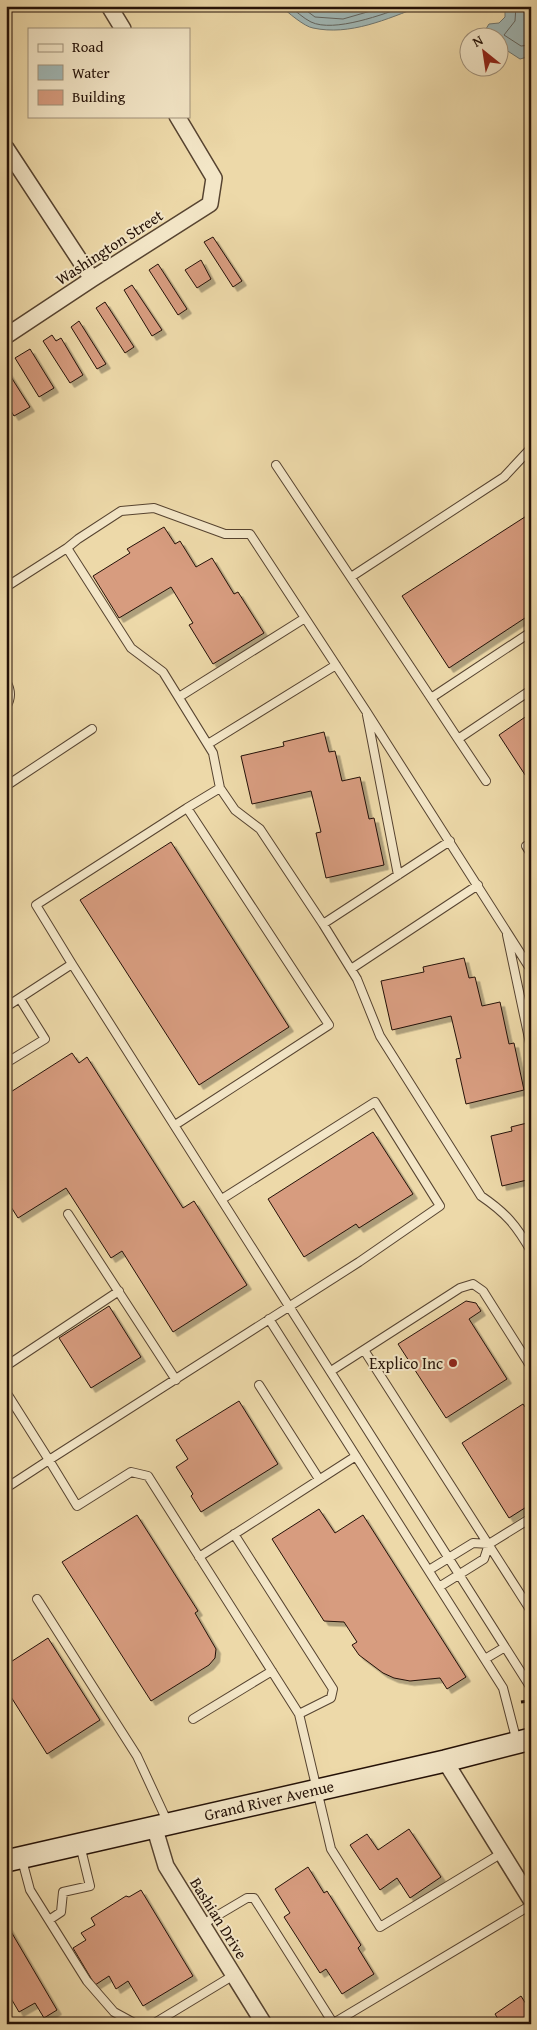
<svg xmlns="http://www.w3.org/2000/svg" width="537" height="2030" font-family="'Gentium Book Plus',serif">
  <defs>
    <filter id="shadow"><feDropShadow dx="4.5" dy="4.5" stdDeviation="0" flood-color="#0004"/></filter>
  </defs>
  <rect width="100%" height="100%" fill="#edd9a9"/>
  <filter id="stains"><feTurbulence type="fractalNoise" baseFrequency=".004" numOctaves="4"/><feColorMatrix values="0 0 0 0 .2 0 0 0 0 .09 0 0 0 0 .02 0 0 0 .5 -.17"/></filter>
  <radialGradient id="worn" r=".72"><stop offset=".6" stop-color="#630" stop-opacity="0"/><stop offset="1" stop-color="#630" stop-opacity=".3"/></radialGradient>
  <path fill="#a0b7b5" stroke="#6e756f" d="M 281,6 L 421,6 C 387,19 350,36 313,28 C 305,27 287,12 281,6 Z
    M 505,6 L 531,6 L 531,56 L 520,59 L 500,46 L 500,38 L 490,37 L 484,32 L 489,24 L 499,23 L 505,17 Z"/>
  <g fill="none" stroke-linecap="round" stroke-linejoin="round">
    <path stroke="#62645e" stroke-width="1" d="M 289,6 C 296,11 303,18 311,22 C 334,33 384,14 406,6
      M 300,6 L 315,17 L 343,19 L 388,6
      M 313,6 C 326,16 347,10 362,6
      M 516,6 L 515,21 L 504,35 L 521,46 L 531,45"/>
  </g>
  <path fill="#d79c7f" stroke="#241107" filter="url(#shadow)" d="M 213,237 L 242,281 L 233,287 L 204,242 Z
    M 201,260 L 211,279 L 197,288 L 185,270 Z
    M 158,264 L 187,309 L 178,315 L 149,270 Z
    M 132,285 L 162,330 L 152,336 L 124,290 Z
    M 105,302 L 134,347 L 125,353 L 96,308 Z
    M 79,321 L 106,364 L 97,369 L 71,327 Z
    M 52,335 L 56,341 L 61,338 L 83,375 L 70,383 L 43,341 Z
    M 30,349 L 54,388 L 39,397 L 15,358 Z
    M 6,369 L 30,407 L 14,416 L 6,403 Z
    M 531,513 L 531,614 L 449,668 L 402,596 Z
    M 164,527 L 175,544 L 180,541 L 196,567 L 212,558 L 234,594 L 238,592 L 264,633 L 213,664 L 189,625 L 193,623 L 171,587 L 119,618 L 93,576 L 130,553 L 127,549 Z
    M 531,713 L 531,784 L 499,735 Z
    M 324,732 L 329,752 L 335,751 L 342,781 L 360,777 L 369,819 L 374,818 L 384,865 L 326,878 L 316,833 L 321,832 L 311,791 L 252,804 L 241,756 L 284,746 L 283,742 Z
    M 171,842 L 289,1027 L 199,1085 L 80,900 Z
    M 464,958 L 469,978 L 475,977 L 482,1006 L 500,1002 L 509,1044 L 514,1043 L 524,1090 L 466,1104 L 456,1059 L 461,1058 L 451,1016 L 392,1030 L 381,981 L 424,972 L 423,967 Z
    M 72,1053 L 79,1063 L 87,1057 L 183,1208 L 194,1201 L 247,1285 L 173,1332 L 122,1251 L 111,1258 L 66,1188 L 18,1218 L 6,1199 L 6,1095 Z
    M 531,1122 L 531,1179 L 502,1186 L 491,1136 L 512,1131 L 511,1127 Z
    M 373,1132 L 413,1194 L 359,1228 L 356,1224 L 304,1257 L 268,1199 Z
    M 466,1301 L 476,1303 L 481,1311 L 469,1319 L 507,1379 L 446,1418 L 398,1344 Z
    M 109,1306 L 141,1357 L 91,1388 L 59,1338 Z
    M 239,1401 L 278,1464 L 201,1512 L 191,1496 L 193,1494 L 176,1467 L 188,1459 L 176,1440 Z
    M 523,1404 L 531,1415 L 531,1504 L 509,1518 L 462,1443 Z
    M 319,1509 L 335,1533 L 363,1515 L 466,1677 L 447,1689 L 440,1678 L 410,1681 L 394,1678 L 383,1673 L 359,1655 L 352,1645 L 357,1642 L 344,1622 L 324,1621 L 272,1539 Z
    M 137,1515 L 198,1611 L 195,1613 L 216,1649 L 215,1658 L 209,1665 L 151,1701 L 62,1562 Z
    M 48,1638 L 100,1720 L 47,1754 L 6,1689 L 6,1665 Z
    M 409,1829 L 441,1877 L 410,1898 L 397,1878 L 380,1890 L 350,1845 L 367,1834 L 378,1850 Z
    M 308,1867 L 324,1893 L 327,1891 L 361,1945 L 358,1948 L 374,1974 L 342,1994 L 326,1969 L 320,1973 L 284,1917 L 290,1913 L 275,1889 Z
    M 141,1890 L 193,1976 L 143,2006 L 128,1981 L 116,1989 L 109,1976 L 95,1985 L 73,1948 L 86,1940 L 81,1933 L 95,1925 L 91,1918 L 126,1896 L 129,1897 Z
    M 6,1923 L 57,2010 L 44,2018 L 35,2003 L 19,2012 L 6,1990 Z
    M 521,1996 L 531,2012 L 531,2024 L 501,2024 L 495,2014 Z"/>
  <g fill="none" stroke-linecap="round" stroke-linejoin="round">
    <defs>
      <path id="service" d="M 276,465 L 431,698 L 531,632
        M 351,577 L 504,477 L 531,448
        M 6,587 L 67,548
        M 6,681 C 11,690 12,698 6,707
        M 179,697 L 305,618
        M 431,698 L 458,739
        M 367,715 L 398,875
        M 208,744 L 336,665
        M 486,781 L 458,739 L 531,690
        M 6,786 L 92,729
        M 187,808 L 220,788
        M 526,846 L 531,854
        M 323,924 L 450,841
        M 507,935 L 531,1048
        M 351,969 L 478,885
        M 531,970 L 366,711 L 250,534 L 225,534 L 154,508 L 121,511 L 78,539 L 67,548 L 131,648 L 163,672 L 213,753 L 220,788 L 235,810 L 260,829 L 323,924 L 357,979 L 380,1036 L 481,1196 C 506,1213 516,1225 531,1251
        M 6,1007 L 72,964
        M 6,1063 L 45,1039 L 20,999
        M 175,1125 L 329,1025 L 187,808 L 36,905 L 72,964 L 531,1688
        M 222,1199 L 375,1102 L 440,1206 L 359,1262 L 49,1460 L 77,1506 L 131,1472 L 148,1476 L 299,1714 L 331,1849 L 380,1927 L 502,1853
        M 68,1214 L 176,1380
        M 269,1319 L 503,1688 L 517,1742
        M 364,1350 L 531,1611
        M 6,1366 L 119,1291
        M 331,1371 L 460,1288 L 473,1284 L 483,1291 L 531,1367
        M 259,1385 L 319,1479
        M 6,1392 L 49,1460 L 6,1488
        M 234,1534 L 333,1689 L 331,1698 L 299,1714
        M 199,1557 L 356,1456
        M 429,1570 L 473,1543 L 489,1544 L 531,1518
        M 439,1587 L 484,1559 L 489,1544
        M 37,1599 L 137,1756 L 168,1823
        M 485,1659 L 505,1647
        M 193,1719 L 272,1671
        M 22,1860 L 30,1890 L 87,1981 L 114,2012 L 136,2024
        M 49,1920 L 61,1912 L 63,1892 L 90,1886 L 80,1845
        M 203,1924 L 247,1898 L 254,1898 L 333,2023
        M 153,2024 L 234,1975
        M 332,2024 L 531,1905"/>
      <path id="minor" d="M 109,6 L 123,29
        M 6,148 L 92,279
        M 6,336 L 92,279 L 210,204 L 214,178 L 177,116
        M 445,1761 L 531,1900
        M 154,1826 L 166,1866 L 264,2024"/>
      <path id="secondary" d="M 6,1861 L 445,1761 L 531,1739"/>
    </defs>
    <use href="#service" stroke="#564330" stroke-width="10"/>
    <use href="#minor" stroke="#564330" stroke-width="18"/>
    <use href="#secondary" stroke="#241107" stroke-width="24"/>
    <path stroke="#241107" stroke-width="3" stroke-dasharray="4 2.5" stroke-linecap="butt" d="M 521,1702 L 528,1701"/>
    <use href="#service" stroke="#f3e6c7" stroke-width="8"/>
    <use href="#minor" stroke="#f3e6c7" stroke-width="15"/>
    <use href="#secondary" stroke="#f3e6c7" stroke-width="21"/>
  </g>
  <circle fill="#8f2418" stroke="#f3e6c7" stroke-width="2" cx="453" cy="1363" r="5"/>
  <g text-anchor="middle" stroke-width="4" stroke-linejoin="round" paint-order="stroke">
    <g font-size="16" fill="#241107" stroke="#f3e6c7">
      <text transform="translate(109 247) rotate(-33)" y="6">Washington Street</text>
      <text transform="translate(269 1800) rotate(-13)" y="6">Grand River Avenue</text>
      <text transform="translate(219 1918) rotate(58)" y="6">Bashian Drive</text>
    </g>
    <g font-size="16" fill="#241107" stroke="#f3e6c7" text-anchor="end">
      <text x="443" y="1369">Explico Inc</text>
    </g>
  </g>
  <rect width="537" height="2030" fill="none" stroke="#edd9a9" stroke-width="25"/>
  <rect x="8" y="8" width="522" height="2015" fill="none" stroke="#241107" stroke-width="2.5"/>
  <rect x="12" y="12" width="512" height="2005" fill="none" stroke="#241107"/>
  <rect x="28" y="28" width="162" height="90" fill="#f3e6c7" stroke="#a0917a"/>
  <rect x="38" y="44" width="25" height="8" fill="#f3e6c7" stroke="#a0917a"/>
  <text x="72" y="52" font-size="15" fill="#241107">Road</text>
  <rect x="38" y="65" width="25" height="15" fill="#a0b7b5" stroke="#a0917a"/>
  <text x="72" y="78" font-size="15" fill="#241107">Water</text>
  <rect x="38" y="90" width="25" height="15" fill="#d79c7f" stroke="#a0917a"/>
  <text x="72" y="102" font-size="15" fill="#241107">Building</text>
  <g transform="translate(484 52) rotate(330)"><circle r="24" fill="#f3e6c7" stroke="#a0917a"/>
  <path d="M0-4L9 19L0 12L-9 19Z" fill="#8f2418"/>
  <text y="-8" font-size="14" font-weight="bold" text-anchor="middle" fill="#241107">N</text>
  </g>
  <rect width="100%" height="100%" filter="url(#stains)"/>
  <rect width="100%" height="100%" fill="url(#worn)"/>
</svg>
